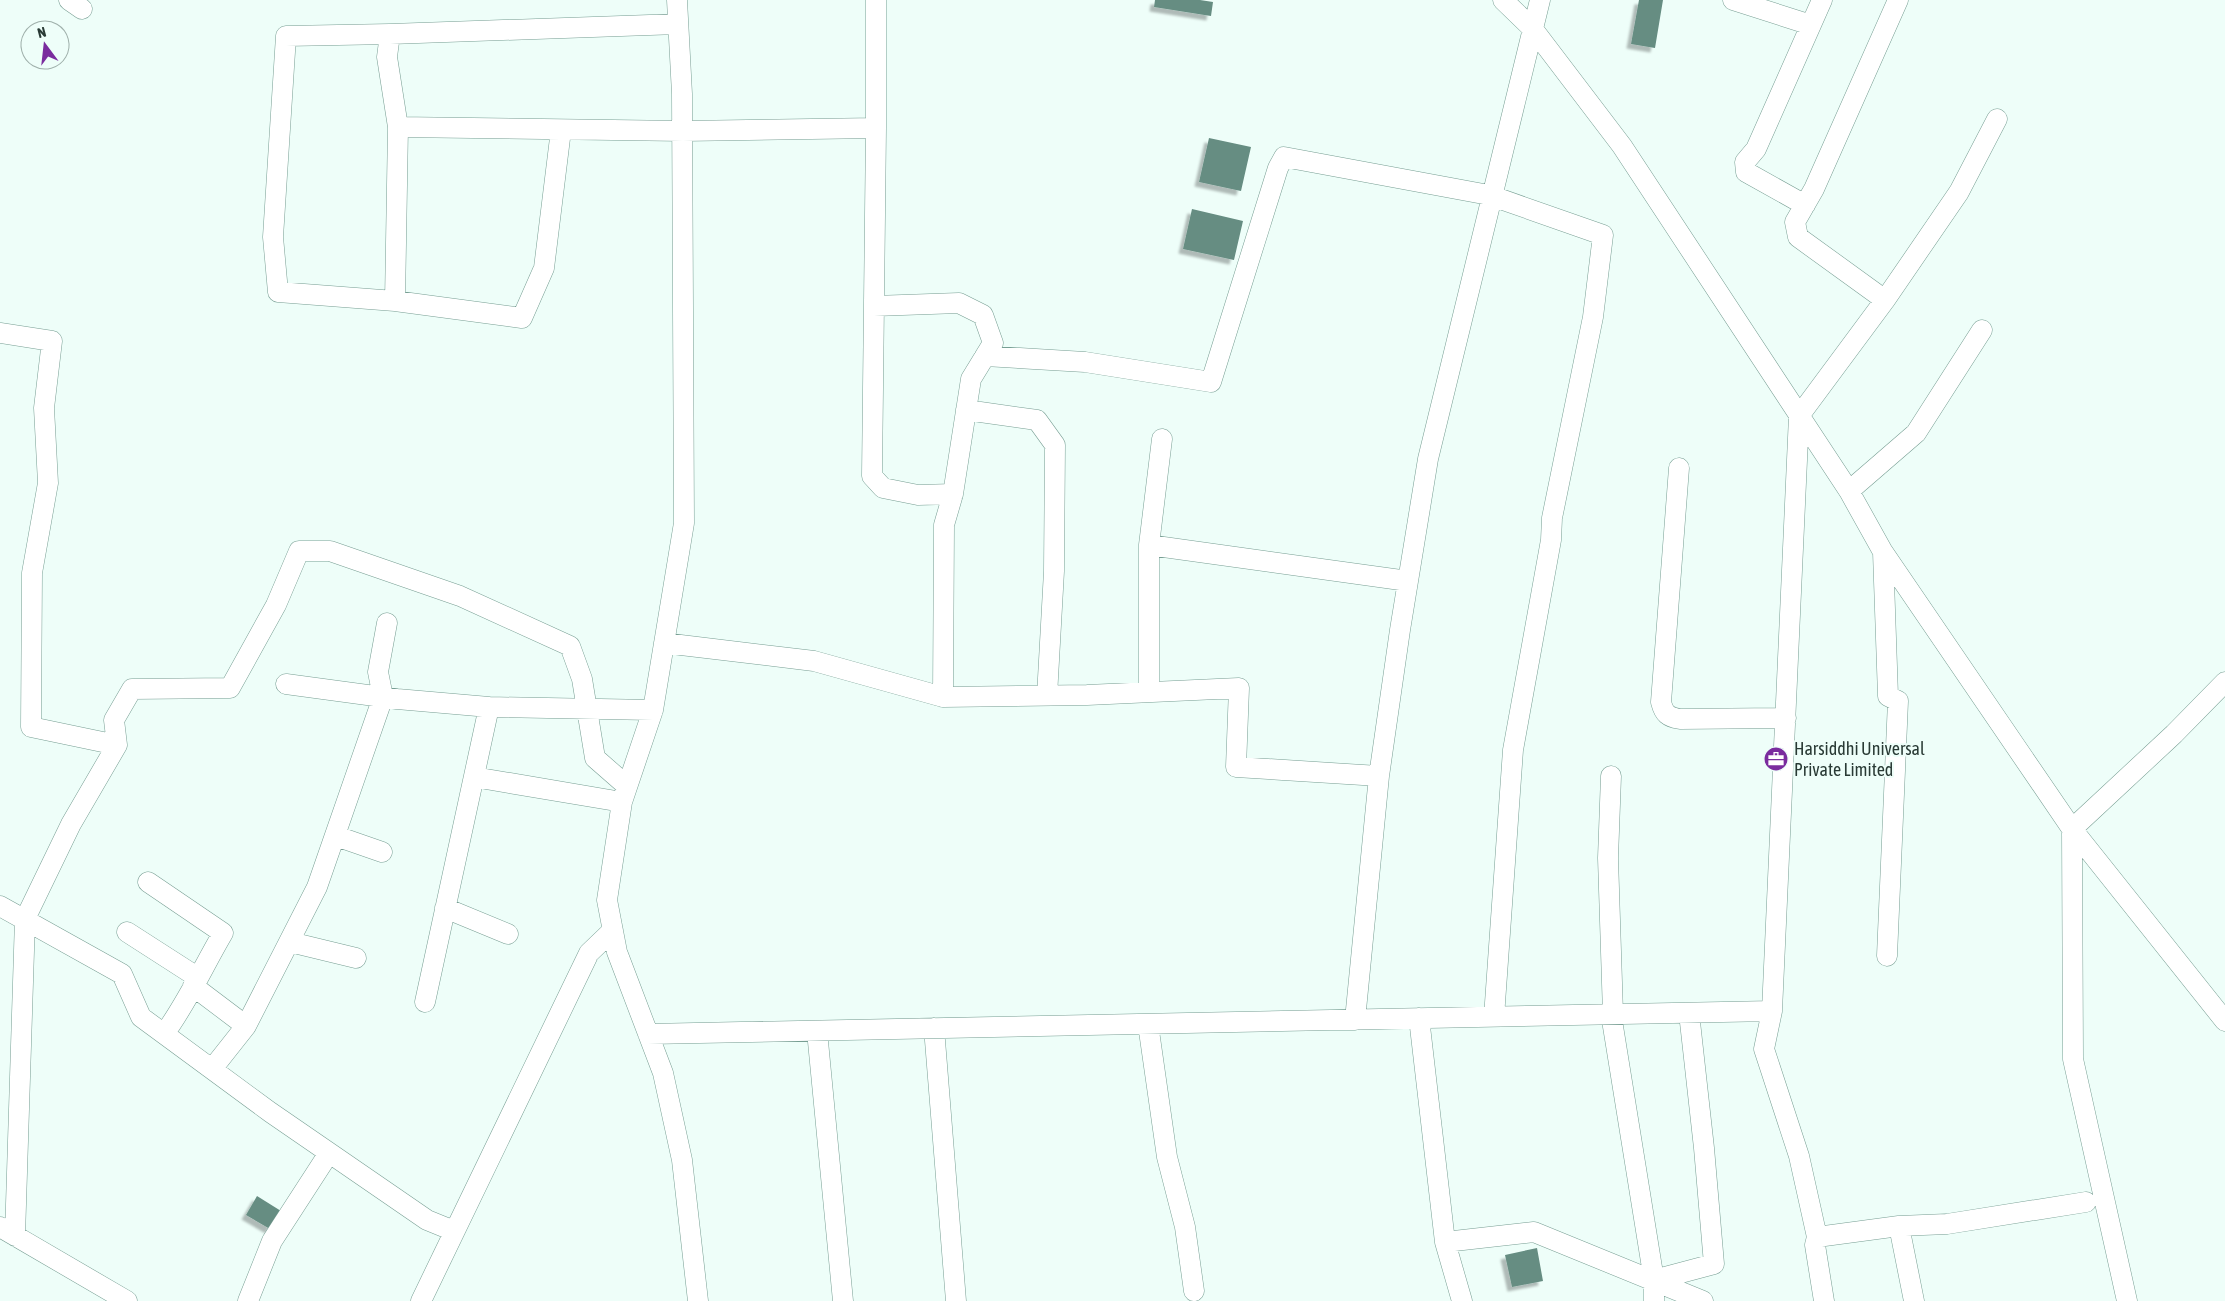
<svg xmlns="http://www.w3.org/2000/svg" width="2225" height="1301" font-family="'Asap Condensed',sans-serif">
  <defs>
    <filter id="shadow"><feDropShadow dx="-4.5" dy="4.5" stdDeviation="1" flood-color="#0004"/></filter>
  </defs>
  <rect width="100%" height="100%" fill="#eefef9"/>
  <path fill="#668d82" filter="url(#shadow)" d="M 1155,0 L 1200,0 L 1213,2 L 1211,16 L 1154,7 Z
    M 1639,0 L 1663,0 L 1655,48 L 1631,44 Z
    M 1209,138 L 1251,147 L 1241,191 L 1199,182 Z
    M 1192,209 L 1243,221 L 1234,260 L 1183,249 Z
    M 257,1196 L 281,1211 L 270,1229 L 246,1215 Z
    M 1537,1248 L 1543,1281 L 1512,1287 L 1505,1255 Z"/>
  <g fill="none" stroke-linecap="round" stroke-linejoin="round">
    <defs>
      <path id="minor" d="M 69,0 L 82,9
        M 677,0 L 682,94 L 684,523 L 653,710 L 622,802 L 607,900 L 617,952 L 663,1073 L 682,1160 L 698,1301
        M 1503,0 L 1533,29 L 1622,146 L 1849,491 L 1883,552 L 2072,829 L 2225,1021
        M 1733,0 L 1811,25
        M 390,34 L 387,57 L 398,127 L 395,301
        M 398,127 L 683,131 L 876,128 L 872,476 L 883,488 L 918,495 L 953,494
        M 876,128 L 876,0
        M 561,130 L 544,268 L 522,318 L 395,301 L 278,292 L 273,237 L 286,36 L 390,34 L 678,24
        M 1805,205 L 1746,172 L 1745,162 L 1756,149 L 1822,0
        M 1885,300 L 1798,237 L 1795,222 L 1814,189 L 1898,0
        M 874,306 L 959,303 L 983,315 L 993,343 L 971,379 L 953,494 L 944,525 L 943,697
        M 0,333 L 52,341 L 44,408 L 48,483 L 32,573 L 31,727 L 117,745 L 71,824 L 25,919 L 15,1236
        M 985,356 L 1085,362 L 1211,382 L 1278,168 L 1284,157 L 1489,195 L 1603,235 L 1593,317 L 1552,518 L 1551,540 L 1513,750 L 1494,1017
        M 966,410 L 1037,420 L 1055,445 L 1054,571 L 1047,696
        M 1679,468 L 1661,702 C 1664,714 1668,717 1680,719 L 1786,718
        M 1849,491 L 1916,433 L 1982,330
        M 1149,545 L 1408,581
        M 1883,552 L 1888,696 L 1898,701 L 1887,956
        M 664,643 L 814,661 L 943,697 L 1087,695 L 1239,688 L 1236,767 L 1379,776
        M 286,684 L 397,699 L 489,707
        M 1149,692 L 1149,545 L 1162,439
        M 117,745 L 114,720 L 132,689 L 230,688 L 276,605 L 299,551 L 330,551 L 460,596 L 570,646 L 582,679 L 595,758 L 627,786
        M 1611,776 L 1608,858 L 1613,1014
        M 474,777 L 622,802
        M 336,836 L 382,852
        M 148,882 L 223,933 C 203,967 187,1003 164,1034
        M 0,906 L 122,974 L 141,1017 L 270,1112 L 427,1220 L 454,1231
        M 445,908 L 508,934
        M 127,932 L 197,977
        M 290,942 L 356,958
        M 193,986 L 246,1026
        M 425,1002 L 489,707 L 653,710
        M 1772,1011 L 1764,1049 L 1799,1156 L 1817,1237 L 1815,1245 L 1824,1301
        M 1611,1014 L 1654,1280 L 1654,1301
        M 1419,1018 L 1445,1242 L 1462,1301
        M 1355,1020 L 1379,776 L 1400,630 L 1428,459 L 1540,0
        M 1148,1024 L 1167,1157 L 1185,1227 L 1194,1291
        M 934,1028 L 956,1301
        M 817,1031 L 843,1301
        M 648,1034 L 1772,1011 L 1799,416 L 1885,300 L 1959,192 L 1997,119
        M 212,1069 L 246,1026 L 317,887 L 383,697 L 378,672 L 387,623
        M 1899,1226 L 1914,1301
        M 0,1227 L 127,1301
        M 1817,1237 L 1899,1226 L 1947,1224 L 2086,1202
        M 1445,1242 L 1534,1232 L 1703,1301
        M 1654,1280 L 1714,1264 L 1704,1148 L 1689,1013
        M 248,1301 L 272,1241 L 329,1153
        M 421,1301 L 589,953 L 613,930
        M 2127,1301 L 2073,1059 L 2072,829 L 2174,734 L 2225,682"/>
    </defs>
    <use href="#minor" stroke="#779e93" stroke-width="21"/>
    <use href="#minor" stroke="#fff" stroke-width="20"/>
  </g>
  <defs>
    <symbol id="office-disc" viewBox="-11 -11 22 22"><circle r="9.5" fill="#7a2c9e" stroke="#eefef9"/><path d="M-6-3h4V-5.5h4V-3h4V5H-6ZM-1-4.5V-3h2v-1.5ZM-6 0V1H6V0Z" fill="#fff"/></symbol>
  </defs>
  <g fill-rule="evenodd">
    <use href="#office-disc" x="1762" y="745" width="28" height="28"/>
  </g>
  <g text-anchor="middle" stroke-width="4" stroke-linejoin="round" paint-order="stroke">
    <g font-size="18" fill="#293a35" stroke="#eefef9" text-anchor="start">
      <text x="1794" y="755">Harsiddhi Universal<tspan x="1794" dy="21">Private Limited</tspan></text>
    </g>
  </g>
  <g transform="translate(45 45) rotate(345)"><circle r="24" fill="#eefef9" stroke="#9fb0ab"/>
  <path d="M0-4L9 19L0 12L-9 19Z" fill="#7a2c9e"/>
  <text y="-8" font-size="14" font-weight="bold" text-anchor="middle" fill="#293a35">N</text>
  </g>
</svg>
